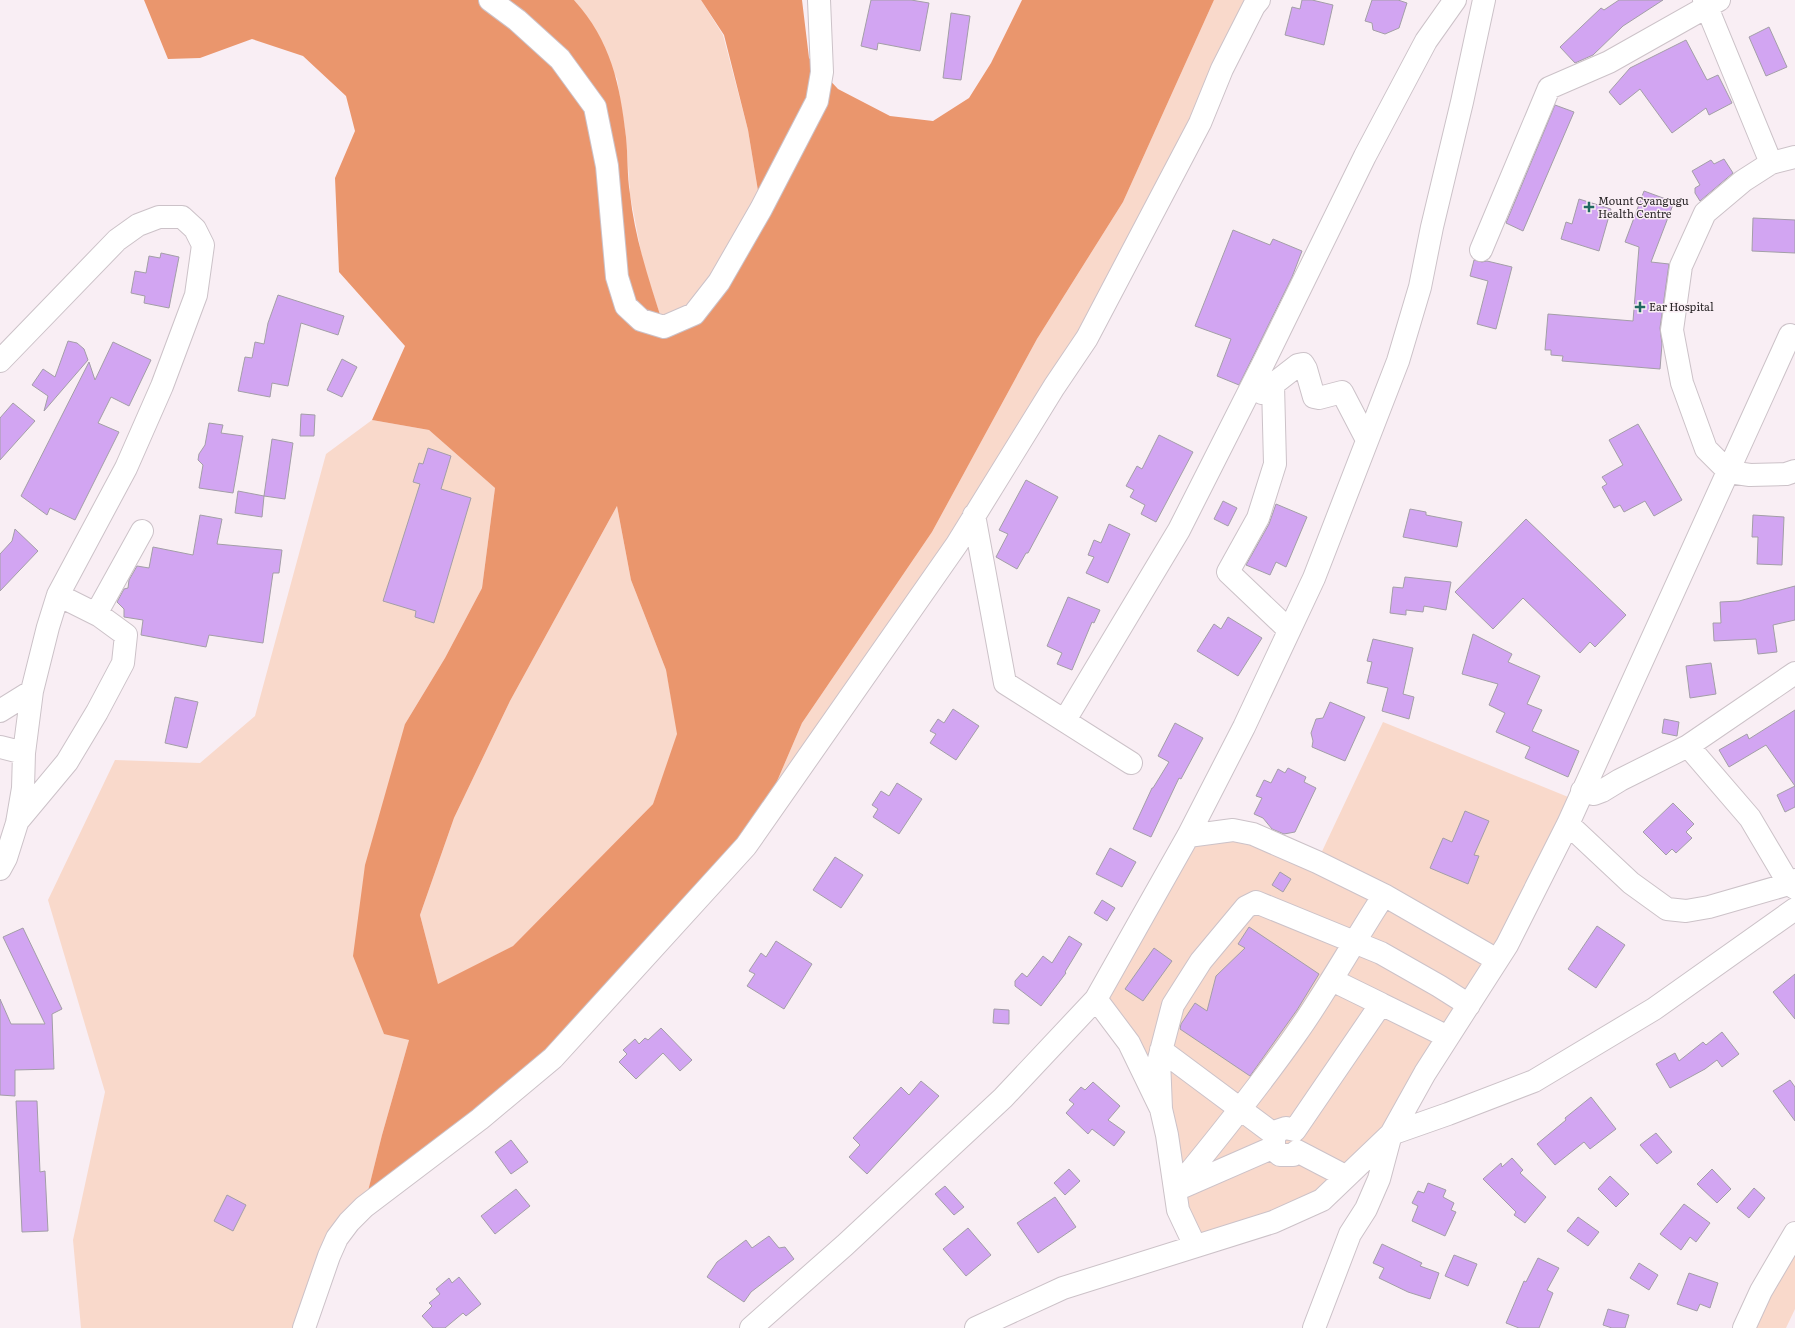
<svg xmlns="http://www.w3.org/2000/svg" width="1795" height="1328" font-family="Literata,serif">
  <rect width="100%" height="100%" fill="#f9eef4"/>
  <path fill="#f9d9cb" d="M 574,0 L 701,0 L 723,35 L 748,130 L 761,209 L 719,282 L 664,327 L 643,263 L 630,194 L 626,137 L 617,79 L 580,7 Z
    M 1214,0 L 1259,0 L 1104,307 L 754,835 L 802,723 L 932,532 L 1037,339 L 1123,202 Z
    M 372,420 L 429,430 L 495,488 L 482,588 L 445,658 L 405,724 L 409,1040 L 382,1135 L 364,1207 L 304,1328 L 81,1328 L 73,1240 L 105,1092 L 48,900 L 115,760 L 200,763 L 255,716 L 326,454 Z
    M 617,506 L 631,580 L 666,670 L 678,734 L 653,804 L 513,946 L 438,985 L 420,915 L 454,818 L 510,701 Z
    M 1383,722 L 1578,801 L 1425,1073 L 1324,1202 L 1200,1251 L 1167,1135 L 1096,999 L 1188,836 L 1233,830 L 1317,862 Z
    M 1795,1233 L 1795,1309 L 1786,1328 L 1744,1328 Z"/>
  <path fill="#ea966d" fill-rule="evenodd" d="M 144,0 L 574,0 C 611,41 620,84 626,137 C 628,156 627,175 630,194 C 635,240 650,283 664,327 L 694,314 L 761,209 L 748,130 L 724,35 L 701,0 L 802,0 L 809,58 L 838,89 L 890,116 L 933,121 L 969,98 L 991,63 L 1022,0 L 1214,0 L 1123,202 L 1037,339 L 932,532 L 802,723 L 754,835 L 553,1058 L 364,1207 L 382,1135 L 409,1040 L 384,1034 L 353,956 L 365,865 L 405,724 L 445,658 L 482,588 L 495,488 L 429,430 L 372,420 L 405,346 L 339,272 L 335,178 L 355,131 L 346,96 L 303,56 L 252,39 L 200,58 L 168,59 ZM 617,506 L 631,580 L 666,670 L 677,734 L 653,804 L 513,946 L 438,984 L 420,915 L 454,818 L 510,701 Z"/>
  <path fill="#d2a5f2" stroke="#a39ea7" d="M 871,0 L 911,0 L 929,3 L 920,51 L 878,43 L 877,50 L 861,46 Z
    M 1302,0 L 1312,0 L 1333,5 L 1324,45 L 1285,35 L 1292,7 L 1300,9 Z
    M 1372,0 L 1398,0 L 1407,3 L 1399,28 L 1385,34 L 1373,30 L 1372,23 L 1365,21 Z
    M 1619,0 L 1663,0 L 1623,26 L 1593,55 L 1575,63 L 1560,47 L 1601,8 L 1604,10 Z
    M 951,13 L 970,16 L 961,80 L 943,78 Z
    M 1769,27 L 1787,67 L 1766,76 L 1749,37 Z
    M 1686,40 L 1707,80 L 1718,75 L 1732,103 L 1709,115 L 1706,108 L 1672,133 L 1640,89 L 1620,105 L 1609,92 L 1630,68 Z
    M 1555,105 L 1574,112 L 1523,231 L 1506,223 Z
    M 1724,159 L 1733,173 L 1700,201 L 1695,193 L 1695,188 L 1700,185 L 1692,171 L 1711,160 L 1714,164 Z
    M 1644,191 L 1674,202 L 1651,262 L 1669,264 L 1660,328 L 1662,344 L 1660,369 L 1562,361 L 1563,356 L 1551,355 L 1551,350 L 1545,350 L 1548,314 L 1633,321 L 1639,247 L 1625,242 Z
    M 1579,199 L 1611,209 L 1599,251 L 1561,239 L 1566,222 L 1572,224 Z
    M 1753,218 L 1795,220 L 1795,253 L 1752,251 Z
    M 1233,230 L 1270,245 L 1273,239 L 1302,251 L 1292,277 L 1239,385 L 1217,376 L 1231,339 L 1195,326 Z
    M 161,253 L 179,257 L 169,308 L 144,303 L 145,296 L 131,293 L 135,271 L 146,273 L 149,256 L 160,258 Z
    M 1474,260 L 1482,262 L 1487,261 L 1512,267 L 1496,329 L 1477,324 L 1488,281 L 1470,276 Z
    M 278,295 L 344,316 L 338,335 L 301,323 L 288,386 L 272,383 L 270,397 L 238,391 L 245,357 L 252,358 L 255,342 L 264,344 L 268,323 Z
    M 68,341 L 77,343 L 84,349 L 88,360 L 44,411 L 48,396 L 32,385 L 43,369 L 55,377 Z
    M 113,342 L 151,360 L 129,406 L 111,397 L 98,423 L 119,432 L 75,520 L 50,508 L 47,515 L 21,496 L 89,362 L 95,380 Z
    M 342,359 L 357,367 L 342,397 L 327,390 Z
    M 13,403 L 35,421 L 0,460 L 0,418 Z
    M 301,414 L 315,415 L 314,436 L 300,436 Z
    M 209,423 L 223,425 L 221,433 L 243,436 L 233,493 L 199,488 L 203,465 L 198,460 L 199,454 L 205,445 Z
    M 1638,424 L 1682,500 L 1654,516 L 1645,501 L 1624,512 L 1620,505 L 1614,508 L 1602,487 L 1607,484 L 1602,477 L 1623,465 L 1609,440 Z
    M 1159,435 L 1193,452 L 1156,522 L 1141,514 L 1145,505 L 1130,497 L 1134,490 L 1126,486 L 1137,466 L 1142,469 Z
    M 272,439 L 293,443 L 285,499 L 264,496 Z
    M 428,448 L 451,456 L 441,489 L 471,498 L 434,623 L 415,617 L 416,611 L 383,601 L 420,484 L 413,482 L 419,463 L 423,464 Z
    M 1026,480 L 1058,497 L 1028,553 L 1026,553 L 1017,569 L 996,557 L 1008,534 L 999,530 Z
    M 238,491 L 264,496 L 262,517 L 235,513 Z
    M 1223,501 L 1237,508 L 1228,526 L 1214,519 Z
    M 1276,504 L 1307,517 L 1286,567 L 1276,562 L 1270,575 L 1246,565 L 1269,524 Z
    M 1410,509 L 1426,512 L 1426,515 L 1462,522 L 1457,547 L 1403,537 Z
    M 200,515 L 222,519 L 217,544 L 282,550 L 279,573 L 273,573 L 263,643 L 209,635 L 206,647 L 141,635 L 143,620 L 124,617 L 124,609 L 117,602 L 124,589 L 128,588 L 129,580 L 137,566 L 149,568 L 153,547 L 193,555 Z
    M 1753,515 L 1784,517 L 1782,565 L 1757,564 L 1758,537 L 1752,537 Z
    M 1526,519 L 1626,615 L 1595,647 L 1590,642 L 1580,653 L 1523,598 L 1493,629 L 1455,592 Z
    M 1109,524 L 1130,534 L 1108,583 L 1086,573 L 1094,557 L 1088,555 L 1094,540 L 1101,543 Z
    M 15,529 L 38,551 L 0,591 L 0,554 L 12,541 Z
    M 1405,577 L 1451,582 L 1446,610 L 1424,606 L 1423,612 L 1406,610 L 1406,615 L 1390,613 L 1393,587 L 1403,588 Z
    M 1795,586 L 1795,620 L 1773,625 L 1777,652 L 1758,654 L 1756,639 L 1714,641 L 1713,623 L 1721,623 L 1720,602 L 1739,601 Z
    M 1068,597 L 1100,610 L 1094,623 L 1092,622 L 1072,670 L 1057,664 L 1062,653 L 1047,646 Z
    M 1228,617 L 1262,638 L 1238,676 L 1197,651 L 1214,624 L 1221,629 Z
    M 1473,634 L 1512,654 L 1508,662 L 1540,676 L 1527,704 L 1542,710 L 1532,731 L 1579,751 L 1568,777 L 1525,758 L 1530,747 L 1496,732 L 1505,713 L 1489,705 L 1498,684 L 1462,674 Z
    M 1373,639 L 1413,648 L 1403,694 L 1414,697 L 1409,719 L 1382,711 L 1388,688 L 1367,683 L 1372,662 L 1367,661 Z
    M 1711,663 L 1716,694 L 1690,698 L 1686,666 Z
    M 175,697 L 198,702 L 187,748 L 165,743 Z
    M 1330,702 L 1365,717 L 1345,761 L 1312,747 L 1313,741 L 1311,733 L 1316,719 L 1323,718 Z
    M 953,709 L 979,726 L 956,760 L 930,743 L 936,734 L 930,731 L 938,719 L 944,723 Z
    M 1795,710 L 1795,807 L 1785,812 L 1777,795 L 1795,786 L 1766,745 L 1729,767 L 1719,750 L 1747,734 L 1749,739 Z
    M 1664,719 L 1679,722 L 1677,736 L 1662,733 Z
    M 1175,723 L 1203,738 L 1181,779 L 1179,778 L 1151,837 L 1133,829 L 1152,788 L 1153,788 L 1169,762 L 1158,756 Z
    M 1288,768 L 1306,777 L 1304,782 L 1316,788 L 1295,832 L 1284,834 L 1272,829 L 1263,818 L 1254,814 L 1262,798 L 1256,796 L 1264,780 L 1271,783 L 1278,769 L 1285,773 Z
    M 897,783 L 922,799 L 899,834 L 873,817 L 878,809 L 872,805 L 881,791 L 889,796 Z
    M 1673,803 L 1694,824 L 1686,832 L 1692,838 L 1676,853 L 1672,849 L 1666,855 L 1643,832 Z
    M 1465,811 L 1489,821 L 1474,855 L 1479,856 L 1468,884 L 1430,868 L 1443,838 L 1452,842 Z
    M 1110,848 L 1136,862 L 1122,887 L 1096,874 Z
    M 835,857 L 863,875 L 841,908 L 813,890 Z
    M 1280,872 L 1291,879 L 1283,892 L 1272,885 Z
    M 1102,900 L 1115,908 L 1107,921 L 1094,913 Z
    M 1597,926 L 1625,945 L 1596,988 L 1568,969 Z
    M 1249,927 L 1319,974 L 1297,1010 L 1250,1076 L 1180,1029 L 1181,1024 L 1195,1003 L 1207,1011 L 1216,976 L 1245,948 L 1238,944 Z
    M 23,928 L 62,1009 L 52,1014 L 54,1069 L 15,1070 L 15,1096 L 0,1095 L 0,999 L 11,1024 L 45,1024 L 3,937 Z
    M 1069,936 L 1082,944 L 1065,972 L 1066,973 L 1041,1006 L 1015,986 L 1015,981 L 1022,973 L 1027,977 L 1043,956 L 1052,963 Z
    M 776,941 L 812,964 L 784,1009 L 747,986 L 755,974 L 749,971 L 761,953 L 766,957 Z
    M 1154,948 L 1172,961 L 1143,1001 L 1125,989 Z
    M 1795,974 L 1795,1019 L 1773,992 Z
    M 994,1009 L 1009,1010 L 1009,1024 L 993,1023 Z
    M 661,1028 L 692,1060 L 680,1071 L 663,1053 L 636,1079 L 619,1062 L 627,1054 L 623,1050 L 635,1039 L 639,1044 L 645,1038 L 648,1040 Z
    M 1722,1032 L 1739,1054 L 1722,1067 L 1717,1060 L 1705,1069 L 1670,1088 L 1656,1064 L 1675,1053 L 1679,1061 L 1703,1042 L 1706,1045 Z
    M 1790,1080 L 1795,1087 L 1795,1121 L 1773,1091 Z
    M 921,1081 L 939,1096 L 867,1174 L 849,1157 L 860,1145 L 853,1138 L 901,1087 L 909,1095 Z
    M 1093,1082 L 1120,1106 L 1108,1120 L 1125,1132 L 1114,1146 L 1092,1129 L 1088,1134 L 1066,1113 L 1074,1104 L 1069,1100 L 1081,1087 L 1085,1090 Z
    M 1591,1097 L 1616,1129 L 1590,1149 L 1584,1142 L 1555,1165 L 1537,1144 L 1566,1120 L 1565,1118 Z
    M 16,1101 L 37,1101 L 40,1172 L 45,1171 L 48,1231 L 22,1232 Z
    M 1656,1133 L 1672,1152 L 1657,1164 L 1640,1145 Z
    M 511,1140 L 528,1162 L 511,1174 L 495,1152 Z
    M 1512,1158 L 1523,1170 L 1520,1173 L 1546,1197 L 1525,1223 L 1514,1215 L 1516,1212 L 1483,1179 L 1501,1163 L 1502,1167 Z
    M 1069,1169 L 1080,1181 L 1065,1195 L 1054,1183 Z
    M 1712,1169 L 1731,1189 L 1717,1203 L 1697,1184 Z
    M 1610,1176 L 1629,1194 L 1616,1207 L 1598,1189 Z
    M 1428,1183 L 1446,1190 L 1443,1197 L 1454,1203 L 1451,1210 L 1456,1212 L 1445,1236 L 1412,1221 L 1418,1206 L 1412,1203 L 1418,1191 L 1424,1193 Z
    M 945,1186 L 964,1207 L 954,1215 L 935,1194 Z
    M 1754,1188 L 1765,1198 L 1749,1218 L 1737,1208 Z
    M 516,1189 L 530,1206 L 495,1234 L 481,1216 Z
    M 227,1195 L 246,1205 L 233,1231 L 214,1221 Z
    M 1055,1197 L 1076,1227 L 1038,1253 L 1017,1223 Z
    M 1684,1204 L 1710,1223 L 1696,1242 L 1690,1237 L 1681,1250 L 1660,1234 Z
    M 1578,1217 L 1599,1232 L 1588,1246 L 1567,1231 Z
    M 968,1228 L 991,1255 L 966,1276 L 943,1249 Z
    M 769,1236 L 779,1248 L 785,1247 L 794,1259 L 751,1292 L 744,1302 L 707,1277 L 717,1262 L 746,1240 L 752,1248 Z
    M 1382,1244 L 1422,1263 L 1420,1266 L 1439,1273 L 1430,1299 L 1408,1292 L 1379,1278 L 1384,1268 L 1373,1263 Z
    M 1454,1255 L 1477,1264 L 1468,1286 L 1445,1276 Z
    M 1538,1258 L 1559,1268 L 1547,1290 L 1553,1293 L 1539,1328 L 1519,1328 L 1506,1323 L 1524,1281 L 1526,1282 Z
    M 1639,1263 L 1658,1275 L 1649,1290 L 1630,1278 Z
    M 1689,1273 L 1718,1283 L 1710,1308 L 1700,1304 L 1697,1311 L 1677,1304 Z
    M 459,1277 L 481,1304 L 466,1316 L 463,1313 L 445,1328 L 433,1328 L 422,1316 L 432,1306 L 429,1303 L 440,1294 L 436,1289 L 449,1278 L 452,1283 Z
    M 1608,1309 L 1629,1315 L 1625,1328 L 1612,1328 L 1603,1325 Z"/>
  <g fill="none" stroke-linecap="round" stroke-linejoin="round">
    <defs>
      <path id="minor" d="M 490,0 L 517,20 L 560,59 L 595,107 L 607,166 L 617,277 L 626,306 L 641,320 L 664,327 L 694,314 L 719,282 L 761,209 L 817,101 L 822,72 L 819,0
        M 1704,0 L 1771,163
        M 1795,157 L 1771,163 L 1743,181 L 1705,213 L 1681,266 L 1672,330 L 1682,383 L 1706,449 L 1729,472 L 1750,475 L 1786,474 L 1795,471
        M 1481,250 L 1549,88 L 1609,62 L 1719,0
        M 0,361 L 117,240 L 138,225 L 159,217 L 182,217 L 195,229 L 203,245 L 196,295 L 162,386 L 126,468 L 58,595 L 48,627 L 32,691 L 24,753 L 23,788 L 17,823 L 6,858 L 0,869
        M 1273,385 L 1275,464 L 1258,518 L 1228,572 L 1289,630
        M 1262,393 L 1298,365 L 1303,364 L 1306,369 L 1314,397 L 1319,398 L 1342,392 L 1367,440
        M 974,515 L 1005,683 L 1131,763
        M 96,614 L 142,531
        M 0,711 L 32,691
        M 1065,720 L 1179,530 L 1263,364 L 1365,156 L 1426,41 L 1455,0
        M 1688,746 L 1750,818 L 1789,884 L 1795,880
        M 0,747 L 24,753
        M 1582,791 L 1594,794 L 1602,791 L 1620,780 L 1688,746 L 1795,673
        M 17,822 L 67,762 L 97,712 L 123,663 L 126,635 L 100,616 L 58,595
        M 1568,824 L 1631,883 L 1667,909 L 1686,911 L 1709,907 L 1789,884 L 1795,888
        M 1188,836 L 1233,830 L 1253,834 L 1317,862 L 1384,895
        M 1332,980 L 1381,1004 L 1295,1130 L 1286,1128 L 1277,1131 L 1274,1139 L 1274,1150 L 1280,1155 L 1293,1155 L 1297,1151 L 1345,1176
        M 1096,999 L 1129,1043 L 1161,1109 L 1167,1135 L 1178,1210 L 1195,1246
        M 1381,1004 L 1448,1037
        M 1161,1050 L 1275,1135
        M 1161,1109 L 1159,1059 L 1173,1005 L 1201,961 L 1246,907 L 1256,902 L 1381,953 L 1439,986 L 1469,1005
        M 1178,1189 L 1274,1147
        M 1175,1190 C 1217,1139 1258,1088 1296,1034 C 1328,989 1354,941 1384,895 L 1497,960
        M 304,1328 L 329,1256 L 337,1238 L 349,1222 L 364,1207 L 480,1119 L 553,1058 L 746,846 L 957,544 L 1054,387 L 1087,338 L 1200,123 L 1222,69 L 1254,6 L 1259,0
        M 751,1328 L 845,1245 L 1003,1098 L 1096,999 L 1188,836 L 1244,727 L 1314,578 L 1398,361 L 1420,287 L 1432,227 L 1462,102 L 1484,0
        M 976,1328 L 1063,1288 L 1273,1222 L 1322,1200 L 1391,1134 L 1448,1114 L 1534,1081 L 1654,1009 L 1795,909
        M 1314,1328 L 1350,1234 L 1366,1209 L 1379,1179 L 1391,1134 L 1425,1073 L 1507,945 L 1568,824 L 1790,335
        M 1744,1328 L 1761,1291 L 1795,1233"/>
    </defs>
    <use href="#minor" stroke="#ccc2c8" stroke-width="24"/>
    <use href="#minor" stroke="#fff" stroke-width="22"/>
  </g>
  <g fill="#206960" stroke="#f9eef4" stroke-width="1.5">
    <path d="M1587 201h4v4h4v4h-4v4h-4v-4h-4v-4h4z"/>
    <path d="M1638 301h4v4h4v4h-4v4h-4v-4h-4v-4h4z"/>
  </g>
  <g text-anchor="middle" stroke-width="3" stroke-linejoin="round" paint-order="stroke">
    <g font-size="11" fill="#282426" stroke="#f9eef4" text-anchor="start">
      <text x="1598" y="205">Mount Cyangugu<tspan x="1598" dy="13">Health Centre</tspan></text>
      <text x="1649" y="311">Ear Hospital</text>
    </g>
  </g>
</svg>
